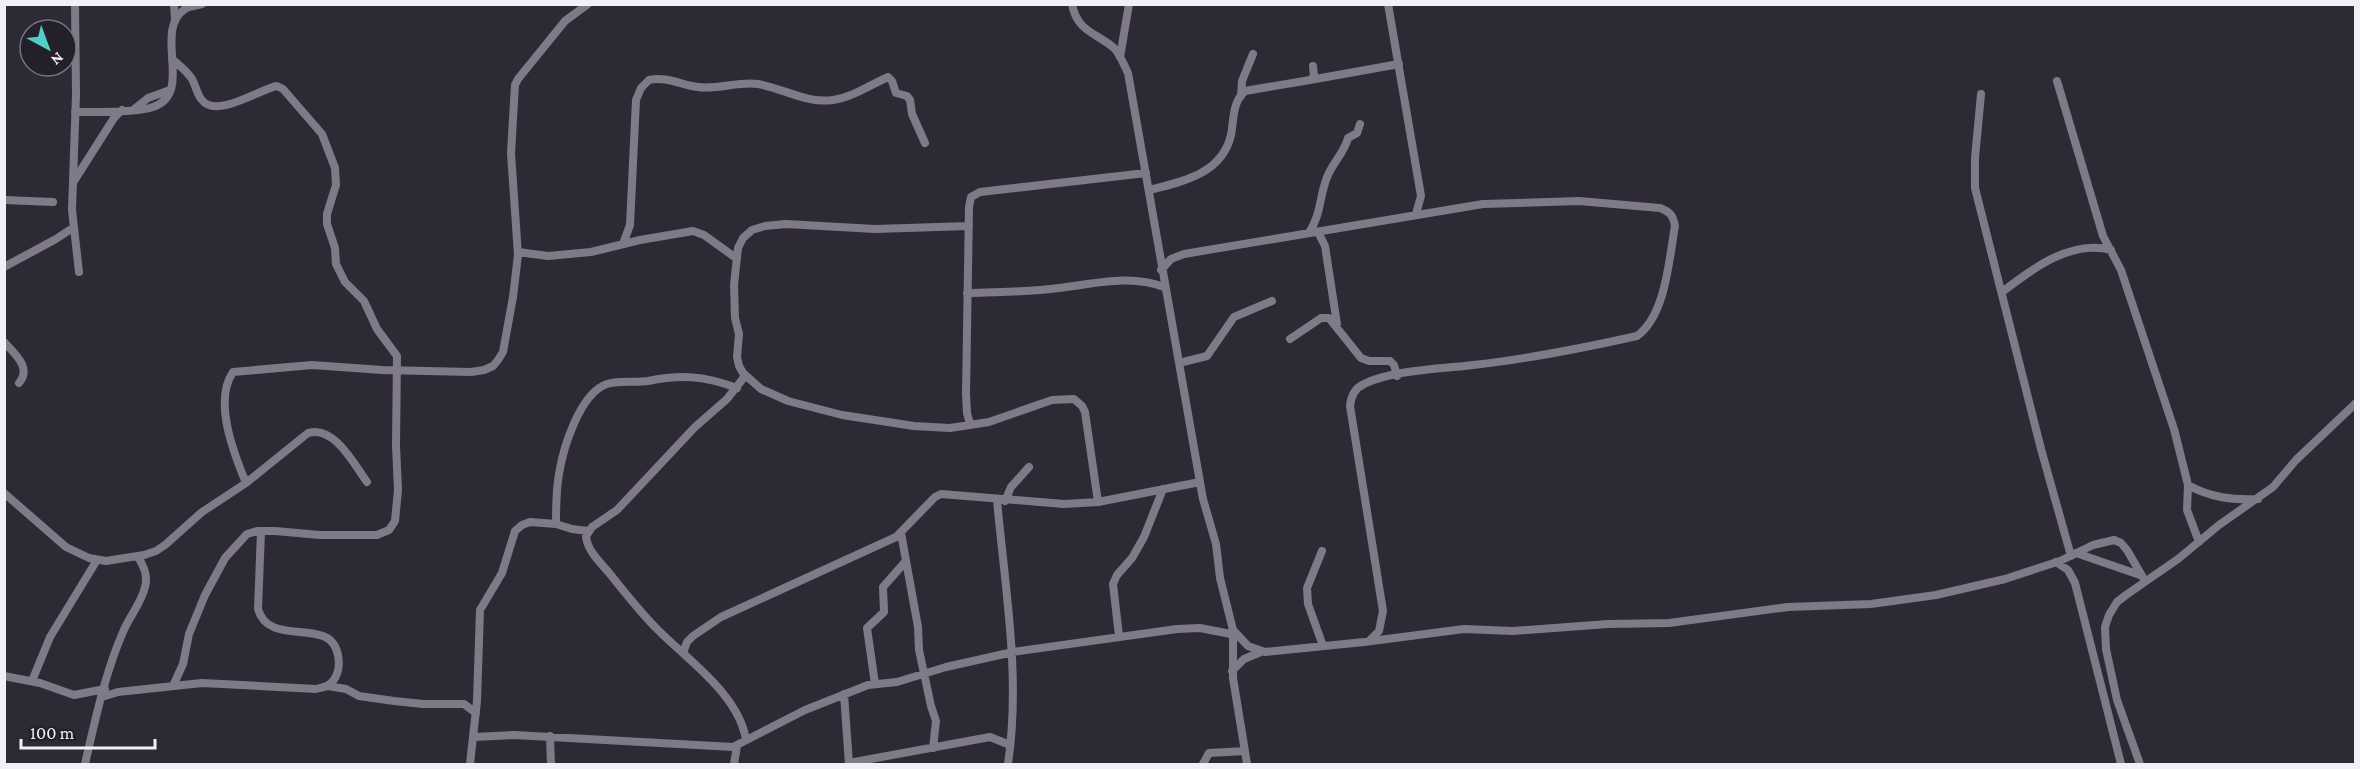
<svg xmlns="http://www.w3.org/2000/svg" width="2360" height="769" font-family="'Crimson Pro',serif">
  <rect width="100%" height="100%" fill="#2e2a35"/>
  <g fill="none" stroke-linecap="round" stroke-linejoin="round">
    <path stroke="#7f7a88" stroke-width="8" d="M 75,4 L 76,95 L 72,210 L 79,272
      M 174,4 L 175,21
      M 1072,4 C 1077,32 1097,33 1114,48 C 1120,54 1124,65 1128,73 L 1203,499 L 1216,544 L 1220,578 L 1233,630 L 1233,678 L 1247,764
      M 1388,4 L 1421,196 L 1416,214
      M 1120,57 L 1129,4
      M 172,59 C 179,65 187,71 192,79 C 196,86 197,95 202,100 C 216,119 260,89 277,86 L 283,89 L 322,134 L 335,168 L 336,185 L 327,214 L 327,224 L 335,248 L 336,264 L 345,282 L 364,301 L 377,329 L 397,356 L 396,445 L 398,490 L 395,521 L 389,530 L 377,535 L 320,535 L 275,531 L 257,531 L 247,534 L 225,558 L 205,595 L 189,634 L 183,664 L 173,686
      M 1310,80 L 1399,64
      M 2057,81 L 2103,236 L 2121,270 L 2174,429 L 2188,485 L 2187,510 L 2199,542
      M 1981,94 L 1975,158 L 1975,188 L 2041,449 L 2071,556
      M 1241,96 L 1242,81 L 1253,54
      M 133,110 L 148,98 L 170,90
      M 75,112 C 95,112 136,113 153,107 C 195,93 152,31 185,9 C 190,6 196,6 202,4
      M 74,181 L 114,118 L 122,110
      M 1149,190 C 1182,182 1222,174 1231,135 C 1234,119 1232,103 1245,91 L 1310,80 L 1314,76 L 1313,66
      M 4,200 L 53,202
      M 969,226 L 875,229 L 786,224 L 765,226 L 752,230 L 743,238 L 738,248 L 734,285 L 735,318 L 739,334 L 737,357 L 739,366 L 743,373 L 761,389 L 788,401 L 842,415 L 914,426 L 950,428 L 989,422 L 1052,400 L 1074,399 L 1082,406 L 1085,412 L 1098,502
      M 1318,232 L 1325,246 L 1337,324
      M 1309,233 C 1321,214 1319,200 1326,180 C 1331,164 1344,154 1348,138 L 1357,133 L 1360,124
      M 623,244 L 630,225 L 636,100 L 641,88 L 649,80 C 667,76 681,85 698,87 C 718,90 738,81 758,84 C 782,88 808,104 833,100 C 853,97 870,85 888,77 L 892,81 L 896,93 L 907,96 L 910,100 L 912,114 L 925,143
      M 518,252 L 548,256 L 591,252 L 640,240 L 693,231 L 704,235 L 736,258
      M 4,267 L 56,239 L 74,227
      M 1161,270 L 1171,259 L 1184,254 L 1483,204 L 1579,201 L 1660,208 C 1670,212 1673,215 1675,226 C 1669,259 1666,315 1637,336 C 1583,348 1528,359 1473,365 C 1442,369 1392,370 1364,384 C 1355,388 1351,396 1350,406 L 1383,611 L 1379,631 L 1369,641
      M 2002,292 C 2032,269 2071,239 2111,250
      M 967,293 C 997,292 1029,292 1059,288 C 1094,284 1130,274 1164,287
      M 1290,339 L 1321,318 L 1329,318 L 1361,358 L 1369,361 L 1390,361 L 1394,365 L 1397,376
      M 4,342 C 15,354 32,368 19,383
      M 1179,363 L 1207,356 L 1234,317 L 1272,301
      M 745,376 L 727,399 L 695,427 L 617,510 L 592,527 L 586,536 C 587,551 601,563 610,574 C 626,594 641,613 658,630 C 689,661 739,695 746,740
      M 970,424 L 967,413 L 966,394 L 969,207 L 971,197 L 980,192 L 1146,173
      M 246,483 C 234,454 213,401 233,372 L 312,365 L 382,370 L 471,372 L 484,370 L 493,366 L 498,360 L 503,352 L 513,297 L 518,255 L 511,153 L 515,85 L 518,79 L 565,21 L 588,4
      M 2188,485 C 2211,498 2233,500 2258,499
      M 4,493 L 66,547 L 89,558 L 106,561 L 144,555 L 156,551 L 165,545 L 202,512 L 246,483 L 308,433 C 334,425 354,464 367,482
      M 997,500 C 1005,589 1021,676 1008,764
      M 1005,501 L 1011,487 L 1029,467
      M 556,524 C 556,507 556,490 559,474 C 563,448 580,393 607,384 C 619,380 635,383 648,381 C 681,374 705,376 737,388
      M 901,533 L 918,627 L 919,650 L 931,706 L 936,721 L 933,748
      M 1322,551 L 1307,588 L 1308,604 L 1323,646
      M 2076,553 L 2140,575
      M 2056,562 L 2068,570 L 2075,583 L 2121,764
      M 1233,630 L 1248,646 L 1265,652 L 1364,642 L 1464,629 L 1513,631 L 1608,624 L 1669,623 L 1788,607 L 1871,604 L 1936,595 L 2005,579 L 2060,561 L 2093,545 L 2114,540 L 2121,543 L 2127,550 L 2145,581
      M 1119,636 L 1113,584 L 1117,575 L 1132,558 L 1144,537 L 1163,489
      M 683,653 L 687,642 L 693,636 L 721,617 L 896,537 L 935,497 L 941,494 L 1064,504 L 1098,502 L 1200,482
      M 1232,671 L 1244,659 L 1261,652
      M 4,676 L 40,683 L 74,695 L 105,689
      M 32,681 L 50,637 L 97,560
      M 875,684 L 867,628 L 884,612 L 883,587 L 906,561
      M 328,686 L 346,689 L 359,696 L 394,701 L 423,704 L 464,704 L 476,713
      M 844,694 L 849,764
      M 102,697 L 118,692 L 202,683 L 316,689 C 323,687 329,687 333,681 C 343,668 340,642 323,636 C 301,628 266,638 258,609 L 261,531
      M 550,736 L 551,764
      M 474,737 L 514,735 L 733,747 L 805,710 L 868,685 L 897,682 L 946,667 L 1013,652 L 1177,629 L 1200,628 L 1231,634
      M 849,763 L 990,737 L 1010,745
      M 85,764 C 95,721 105,673 123,632 C 129,617 142,602 145,587 C 148,575 144,567 138,557
      M 470,764 L 477,701 L 480,610 L 502,573 L 515,531 L 522,525 L 530,522 L 556,524 L 572,529 L 588,531
      M 734,764 L 737,746
      M 1203,764 L 1209,753 L 1245,751
      M 2140,764 L 2117,700 L 2106,649 L 2105,627 L 2109,615 L 2117,602 L 2126,595 L 2178,559 L 2219,525 L 2273,487 L 2296,460 L 2356,403"/>
  </g>
  <rect width="2360" height="769" fill="none" stroke="#f2eff7" stroke-width="12"/>
  <g transform="translate(48 48) rotate(139)"><circle r="28" fill="#24202b" stroke="#76737d" stroke-width="1.5"/>
  <path d="M0-4.5L10 22L0 15L-10 22Z" fill="#54cdc7"/>
  <text y="-9" font-size="16" font-weight="bold" text-anchor="middle" fill="#f2eff7">N</text>
  </g>
  <path d="M21 739v9h134v-9" fill="none" stroke="#f2eff7" stroke-width="3"/>
  <text x="30" y="739" font-size="18" fill="#f2eff7" stroke="#24202b" stroke-width="4.5" paint-order="stroke">100 m</text>
</svg>
